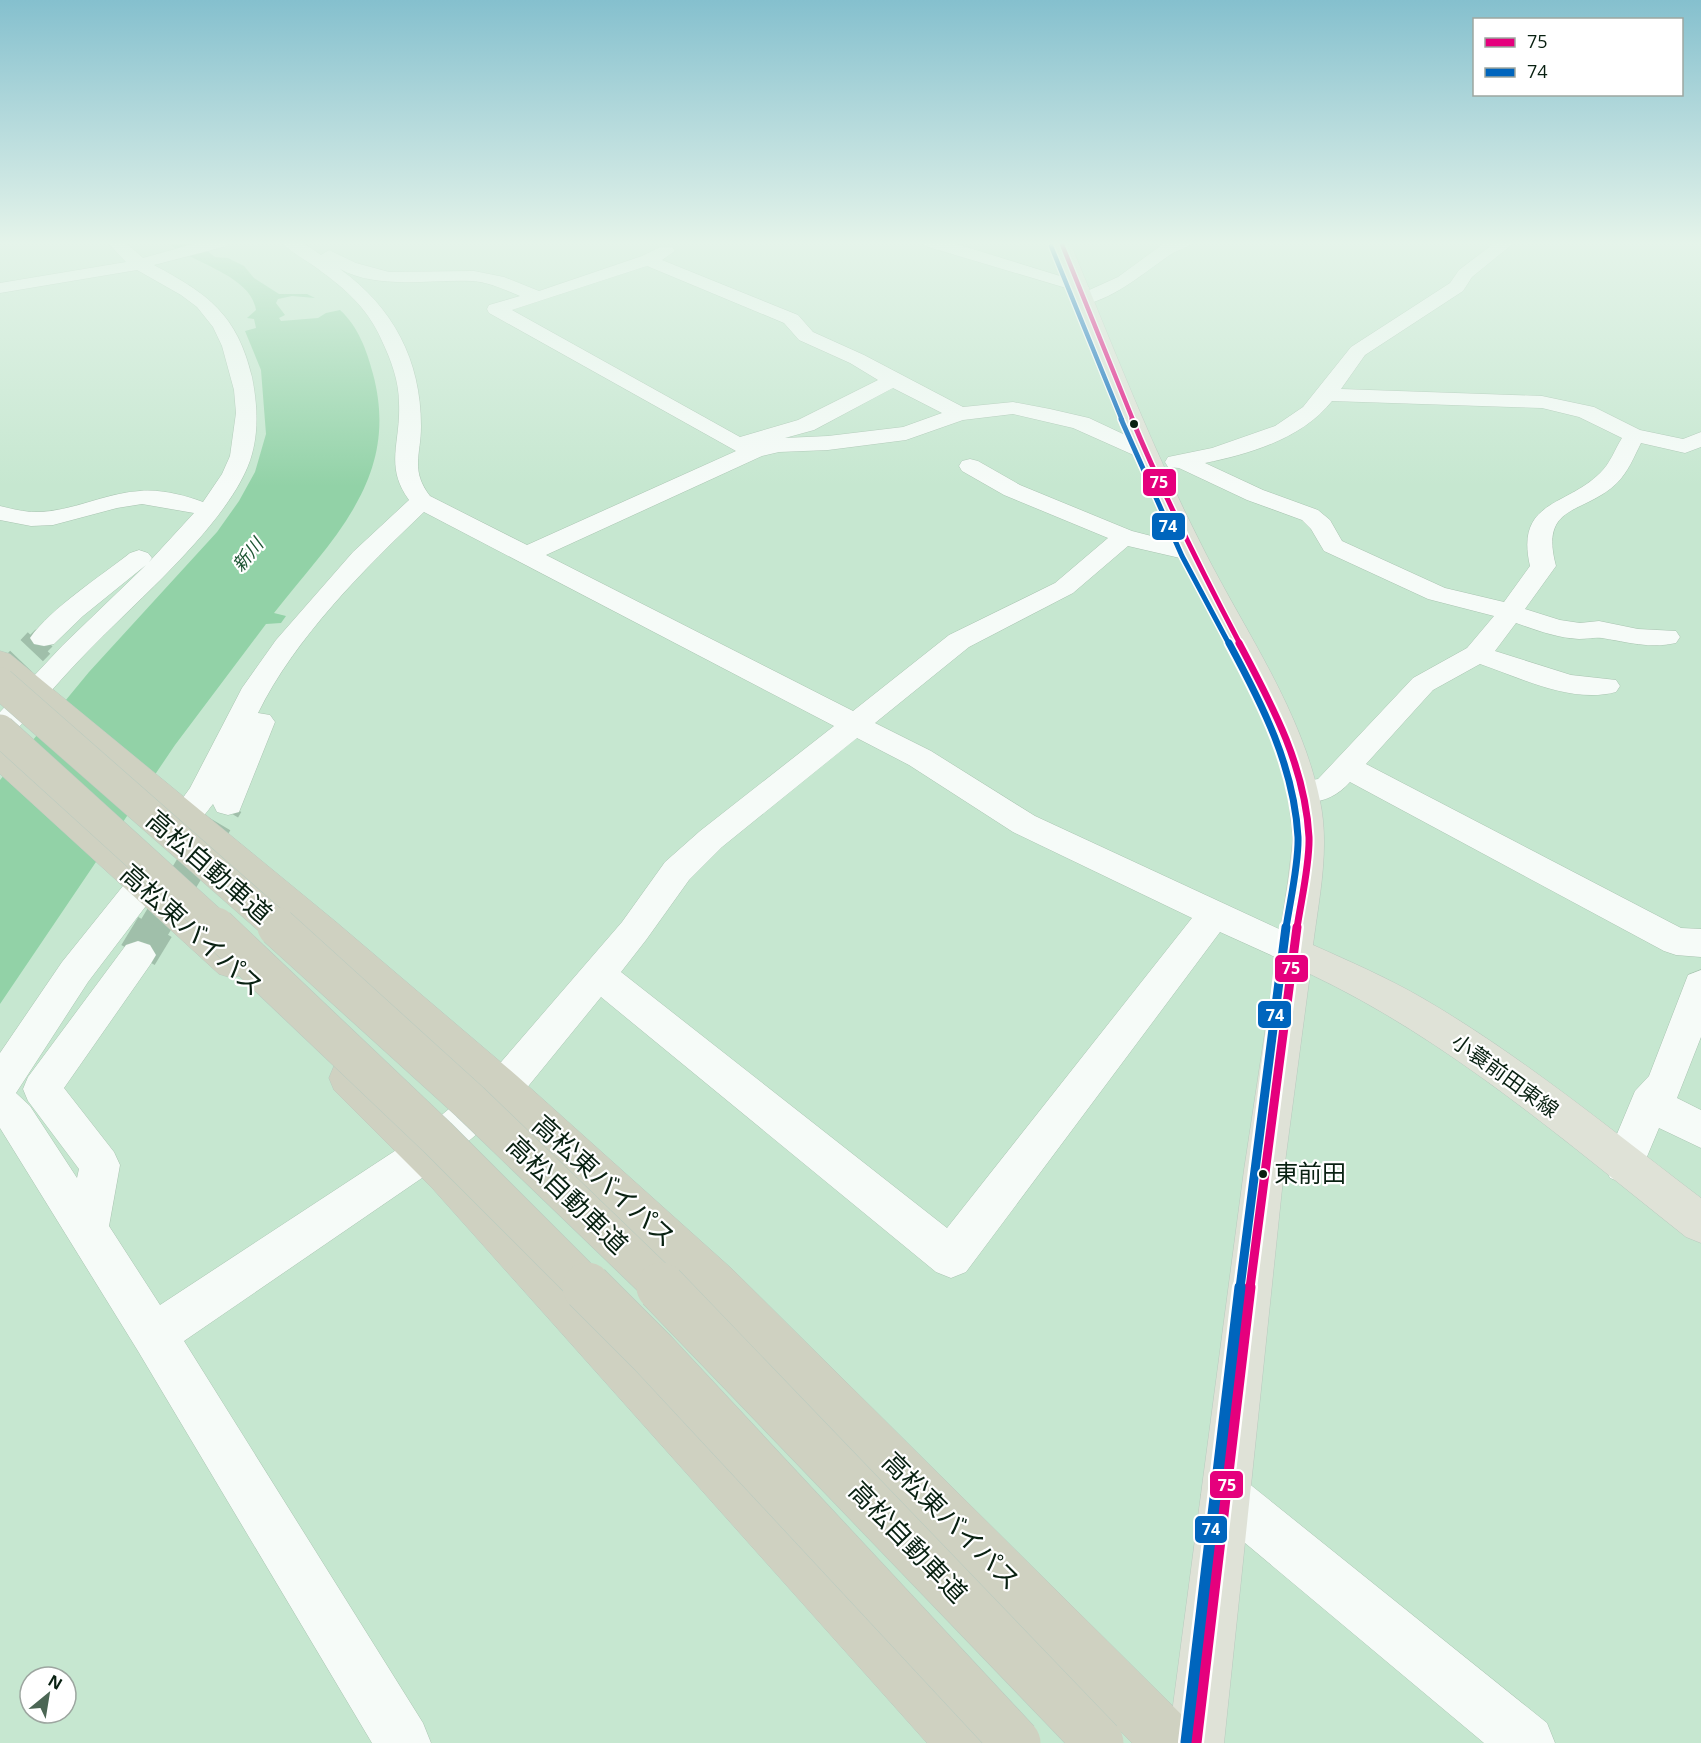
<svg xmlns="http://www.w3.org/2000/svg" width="1701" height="1743" font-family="'Open Sans','Noto Sans JP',sans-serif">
  <rect width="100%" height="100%" fill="#c6e7d0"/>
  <path fill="#92d2a7" d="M 166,242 L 196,242 L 215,257 L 228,258 L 244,266 L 254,278 L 279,294 L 307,294 L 315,298 L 292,296 L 278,299 L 276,303 L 285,315 L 279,318 L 281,321 L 318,318 L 326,313 L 340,310 C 358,326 367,351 373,374 C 401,478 332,539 274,613 L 286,616 L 281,623 L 266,624 L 175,745 L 0,1004 L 0,780 L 89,672 L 217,532 L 239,501 L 255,472 L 266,434 L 261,370 L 245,331 L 256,328 L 254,319 L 247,318 L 256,310 C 251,275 192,263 166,242 Z"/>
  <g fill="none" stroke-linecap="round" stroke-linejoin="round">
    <path stroke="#a0bfaa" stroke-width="24" stroke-dasharray="24 12" stroke-linecap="butt" d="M 38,644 L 44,638"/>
    <path stroke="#a0bfaa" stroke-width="31" stroke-dasharray="31 15" stroke-linecap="butt" d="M 0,684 L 39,643
      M 154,928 L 228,804"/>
    <path stroke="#a0bfaa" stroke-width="39" stroke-dasharray="39 20" stroke-linecap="butt" d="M 138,955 L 155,927"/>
    <defs>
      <path id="minor" d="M 107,242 L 125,242 L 143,258 L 200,242 L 229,242 L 227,246 L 154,265 C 208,294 237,314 252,377 C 257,402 259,429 252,454 C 236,514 147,592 103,636 C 70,668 41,703 10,737 L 0,740 L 0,712 L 63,645 L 146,565 L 83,616 L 54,644 L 44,646 L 34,644 L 30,638 C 51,608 101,576 130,553 L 139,550 L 148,553 L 152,558 L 149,562 L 194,513 L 142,504 L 117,508 L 53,525 L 31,526 L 0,520 L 0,506 C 12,509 24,512 36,512 C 72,512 104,493 140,491 C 160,489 184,495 203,502 L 222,474 L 230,456 L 236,413 L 234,390 L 222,346 L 213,327 L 197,307 L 181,295 L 137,270 L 0,293 L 0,283 L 126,262 Z
        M 282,242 L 302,242 L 321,255 L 329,250 L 356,263 L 389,272 L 474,271 L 504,277 L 539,291 L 642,256 L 660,247 L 672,247 L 675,251 L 662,260 L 798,315 L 813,332 L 864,355 L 963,407 L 1013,402 L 1050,409 L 1089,418 L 1155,449 L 1158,454 L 1155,459 L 1147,461 L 1073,428 L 1013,414 L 963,420 L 906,440 L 828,450 L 779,452 L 762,456 L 546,555 L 853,711 L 949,635 L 1055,583 L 1108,538 L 1004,495 L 962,471 L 959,466 L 962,461 L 970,459 L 978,461 L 1020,485 L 1132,531 L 1202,549 L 1205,554 L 1202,559 L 1193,561 L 1128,546 L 1073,593 L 969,647 L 875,723 L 931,751 L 1035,816 L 1307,942 L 1313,952 L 1307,962 L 1295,966 L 1220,932 L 966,1272 L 951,1278 L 936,1272 L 601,997 L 517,1100 L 438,1167 L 184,1341 L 423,1723 L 431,1743 L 372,1743 L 138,1351 L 0,1128 L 0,1053 L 62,962 L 131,876 L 143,872 L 155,876 L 160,885 L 155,894 L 88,982 L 16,1093 L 30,1106 L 77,1178 L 79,1169 L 28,1101 L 23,1089 L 28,1077 L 126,945 L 138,941 L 150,945 L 156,955 L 150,965 L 64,1088 L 114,1152 L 120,1165 L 109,1226 L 160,1305 L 410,1141 L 489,1076 L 622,922 L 665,862 L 700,831 L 834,726 L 424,512 C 365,568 294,639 258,713 L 270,715 L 275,722 L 239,812 L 228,815 L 217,812 L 213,804 C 201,819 195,831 174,825 L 169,817 L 190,788 L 242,688 L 276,640 L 353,552 L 409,500 C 384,466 401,442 399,403 C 399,381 391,360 382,341 C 367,306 342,286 311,264 C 302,258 289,251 282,242 ZM 647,266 L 784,323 L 799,340 L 850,363 L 878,380 L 798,420 L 740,437 L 512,310 ZM 340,269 C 378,290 430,279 472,281 C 489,282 505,290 520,296 L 489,305 L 487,309 L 489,313 L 736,451 L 527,545 L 430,496 C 410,470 421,455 421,426 C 421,360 393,307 340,269 ZM 893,388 L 942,413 L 903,427 L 828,436 L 785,438 L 814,430 ZM 857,738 L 909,765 L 1013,832 L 1192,918 L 947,1228 L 621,972 L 646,940 L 689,880 L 722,847 Z
        M 923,242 L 950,242 L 1086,284 L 1089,288 L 1087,291 L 1118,277 L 1163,244 L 1193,242 C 1188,248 1180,249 1173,253 C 1144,272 1119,296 1084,305 L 1077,303 L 1075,299 L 1083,293 L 925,246 Z
        M 1496,242 L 1515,242 L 1472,277 L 1463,291 L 1365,355 L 1341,389 L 1542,396 L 1594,407 L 1640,430 L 1683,439 L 1701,432 L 1701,447 L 1685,453 L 1641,443 C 1634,457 1628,472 1617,483 C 1584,515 1539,503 1556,566 L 1525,609 L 1560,620 L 1580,623 L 1599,621 L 1638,629 L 1676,631 L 1680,637 L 1676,643 C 1650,649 1627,642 1602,638 C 1594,637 1587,639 1579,639 C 1557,638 1536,630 1516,623 L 1495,651 L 1571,675 L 1616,680 L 1620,686 L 1616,692 C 1572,704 1521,678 1480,664 L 1433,690 L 1366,764 L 1681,928 L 1701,929 L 1701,957 L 1676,955 L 1664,951 L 1350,782 C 1335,799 1315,806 1291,800 L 1287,792 L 1291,784 L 1318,779 L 1413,678 L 1467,648 L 1494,616 L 1428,599 L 1324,551 L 1311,529 L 1302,520 L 1247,500 L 1179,468 L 1168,467 L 1165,462 L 1168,457 L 1212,448 L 1275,426 L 1303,407 L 1351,347 L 1450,283 L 1459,270 ZM 1332,401 L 1542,408 L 1579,417 L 1622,438 C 1615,449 1610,464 1600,473 C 1566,507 1515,500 1530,566 L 1504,602 L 1445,588 L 1342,541 L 1330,520 L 1318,510 L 1263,490 L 1205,463 C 1250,454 1303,438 1332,401 Z
        M 1701,970 L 1701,1037 L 1677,1098 L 1701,1110 L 1701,1148 L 1659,1128 L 1638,1178 L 1624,1183 L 1610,1178 L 1604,1165 L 1635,1091 L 1649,1076 L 1688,975 Z
        M 1225,1471 L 1242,1478 L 1547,1723 L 1555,1743 L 1484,1743 L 1208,1512 L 1201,1495 L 1208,1478 Z"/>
      <path id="major" d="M 1053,242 L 1070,242 C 1113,347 1154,453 1206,554 C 1247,634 1302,712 1320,801 C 1330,848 1319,898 1313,945 C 1351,962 1388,978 1424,999 C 1522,1056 1611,1130 1701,1198 L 1701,1243 L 1686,1237 C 1566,1142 1449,1040 1310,974 L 1284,1170 L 1224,1743 L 1168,1743 L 1244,1170 L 1288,881 L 1293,839 L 1289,802 L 1278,753 L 1262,715 L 1181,554 L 1140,465 Z"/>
      <path id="highway" d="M 0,651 L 10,654 L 336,922 L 517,1076 L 732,1269 L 1190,1723 L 1198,1743 L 1132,1743 L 702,1299 L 489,1100 L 312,942 L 0,674 Z
        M 0,747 L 11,750 L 245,954 L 250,964 L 245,974 L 232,978 L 219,974 L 0,774 Z
        M 348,1062 L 362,1066 L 461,1163 L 984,1723 L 992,1743 L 927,1743 L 433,1189 L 334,1090 L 329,1078 L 334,1066 Z"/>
    </defs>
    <use href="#minor" stroke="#a9c4b1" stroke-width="1"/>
    <use href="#major" stroke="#b9cabf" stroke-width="1"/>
    <use href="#highway" stroke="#b9cabf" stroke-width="1"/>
    <use href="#minor" fill="#f6fbf8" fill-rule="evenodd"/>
    <use href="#major" fill="#dfe2d7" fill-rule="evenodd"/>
    <use href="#highway" fill="#cfd1c1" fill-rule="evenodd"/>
    <defs>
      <path id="highway-bridge-far2" d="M 0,683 L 279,928
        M 0,730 L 218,928"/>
      <path id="highway-bridge-far1" d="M 216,927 L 437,1137 L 588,1288
        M 277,927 L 470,1102 L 663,1288"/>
      <path id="highway-bridge" d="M 587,1287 L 653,1353 L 1016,1743
        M 661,1287 L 1099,1743"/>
    </defs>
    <use href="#highway-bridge-far2" stroke="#b9cabf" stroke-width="32" stroke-linecap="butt"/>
    <use href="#highway-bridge-far1" stroke="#b9cabf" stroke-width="40" stroke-linecap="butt"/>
    <use href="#highway-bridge" stroke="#b9cabf" stroke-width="50" stroke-linecap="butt"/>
    <use href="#highway-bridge-far2" stroke="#cfd1c1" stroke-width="31"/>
    <use href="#highway-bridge-far1" stroke="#cfd1c1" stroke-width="39"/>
    <use href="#highway-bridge" stroke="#cfd1c1" stroke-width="49"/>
    <defs>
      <path id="bus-1-far4" d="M 1061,242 L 1133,420"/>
      <path id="bus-1-far3" d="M 1132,419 C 1164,496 1201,570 1240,644"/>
      <path id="bus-1-far2" d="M 1239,643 C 1272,705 1305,765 1309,837 C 1310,863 1301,901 1297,928"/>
      <path id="bus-1-far1" d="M 1250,1288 L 1297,927"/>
      <path id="bus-1" d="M 1196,1743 L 1250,1287"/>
      <path id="bus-2-far4" d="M 1051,246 L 1122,420"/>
      <path id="bus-2-far3" d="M 1121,419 L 1182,556 L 1229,644"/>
      <path id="bus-2-far2" d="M 1229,643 C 1262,704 1294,766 1298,837 C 1299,863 1290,901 1286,928"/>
      <path id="bus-2-far1" d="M 1240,1288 L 1286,927"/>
      <path id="bus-2" d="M 1186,1742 L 1240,1287"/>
    </defs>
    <use href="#bus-1-far4" stroke="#fff" stroke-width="7"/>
    <use href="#bus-1-far3" stroke="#fff" stroke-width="8"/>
    <use href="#bus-1-far2" stroke="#fff" stroke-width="11"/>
    <use href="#bus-1-far1" stroke="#fff" stroke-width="14"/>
    <use href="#bus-1" stroke="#fff" stroke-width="16"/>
    <use href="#bus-2-far4" stroke="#fff" stroke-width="7"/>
    <use href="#bus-2-far3" stroke="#fff" stroke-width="8"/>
    <use href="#bus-2-far2" stroke="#fff" stroke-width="11"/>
    <use href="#bus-2-far1" stroke="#fff" stroke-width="14"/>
    <use href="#bus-2" stroke="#fff" stroke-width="16"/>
    <use href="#bus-1-far4" stroke="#e5007d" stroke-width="4.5"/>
    <use href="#bus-1-far3" stroke="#e5007d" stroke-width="5"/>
    <use href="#bus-1-far2" stroke="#e5007d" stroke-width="7"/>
    <use href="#bus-1-far1" stroke="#e5007d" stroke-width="9"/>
    <use href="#bus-1" stroke="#e5007d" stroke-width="11"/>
    <use href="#bus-2-far4" stroke="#0065bd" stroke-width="4.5"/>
    <use href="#bus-2-far3" stroke="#0065bd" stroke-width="5"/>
    <use href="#bus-2-far2" stroke="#0065bd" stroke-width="7"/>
    <use href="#bus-2-far1" stroke="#0065bd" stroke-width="9"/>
    <use href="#bus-2" stroke="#0065bd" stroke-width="11"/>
  </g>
  <linearGradient id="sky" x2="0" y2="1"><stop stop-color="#85c0ce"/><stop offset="0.5" stop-color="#e5f4ea"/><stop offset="1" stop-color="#e5f4ea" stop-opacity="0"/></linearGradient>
  <rect width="1701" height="486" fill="url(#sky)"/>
  <g fill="#092112" stroke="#fff" stroke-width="2">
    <circle cx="1134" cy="424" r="5"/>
    <circle cx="1263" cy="1174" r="5"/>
  </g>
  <g text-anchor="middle" stroke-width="4.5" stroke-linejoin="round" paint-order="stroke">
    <g font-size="18" font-style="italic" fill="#1c5432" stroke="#fff">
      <text transform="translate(248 555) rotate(-51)" y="6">新川</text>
    </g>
    <g font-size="21" fill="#092112" stroke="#fff">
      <text transform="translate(1505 1076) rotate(36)" y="7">小蓑前田東線</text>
    </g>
    <g font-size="24" fill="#092112" stroke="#fff" text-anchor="start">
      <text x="1274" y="1182">東前田</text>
    </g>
    <g font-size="26" fill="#092112" stroke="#fff">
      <text transform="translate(209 867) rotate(41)" y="9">高松自動車道</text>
      <text transform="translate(192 930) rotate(42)" y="9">高松東バイパス</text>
      <text transform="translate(604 1181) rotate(42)" y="9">高松東バイパス</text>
      <text transform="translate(567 1195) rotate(44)" y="9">高松自動車道</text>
      <text transform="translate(951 1521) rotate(45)" y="9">高松東バイパス</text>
      <text transform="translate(908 1542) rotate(46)" y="9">高松自動車道</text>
    </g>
  </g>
  <g stroke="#fff" stroke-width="2">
    <rect x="1142" y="468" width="35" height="29" rx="6" fill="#e5007d"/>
    <rect x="1151" y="512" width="35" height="29" rx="6" fill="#0065bd"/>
    <rect x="1274" y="954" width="35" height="29" rx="6" fill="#e5007d"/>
    <rect x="1257" y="1000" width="35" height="29" rx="6" fill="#0065bd"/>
    <rect x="1209" y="1470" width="35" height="29" rx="6" fill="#e5007d"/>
    <rect x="1194" y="1515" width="34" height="29" rx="6" fill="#0065bd"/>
  </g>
  <g font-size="16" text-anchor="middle" font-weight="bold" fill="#fff">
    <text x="1159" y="488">75</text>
    <text x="1168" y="532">74</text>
    <text x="1291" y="974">75</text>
    <text x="1275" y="1021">74</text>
    <text x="1227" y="1491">75</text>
    <text x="1211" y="1535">74</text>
  </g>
  <rect x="1473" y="18" width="210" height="78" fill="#ffffff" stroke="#9da6a0" stroke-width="1.5"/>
  <rect x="1485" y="38" width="30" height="9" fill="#e5007d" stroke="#9da6a0" stroke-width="1.5"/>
  <text x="1527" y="48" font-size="18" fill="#092112">75</text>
  <rect x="1485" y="68" width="30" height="9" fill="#0065bd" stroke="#9da6a0" stroke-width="1.5"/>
  <text x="1527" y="78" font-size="18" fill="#092112">74</text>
  <g transform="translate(48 1695) rotate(30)"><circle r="28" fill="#ffffff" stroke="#9da6a0" stroke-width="1.5"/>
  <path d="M0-4.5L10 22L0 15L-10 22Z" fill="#4b6654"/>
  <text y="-9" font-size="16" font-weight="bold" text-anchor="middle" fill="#092112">N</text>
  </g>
</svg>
